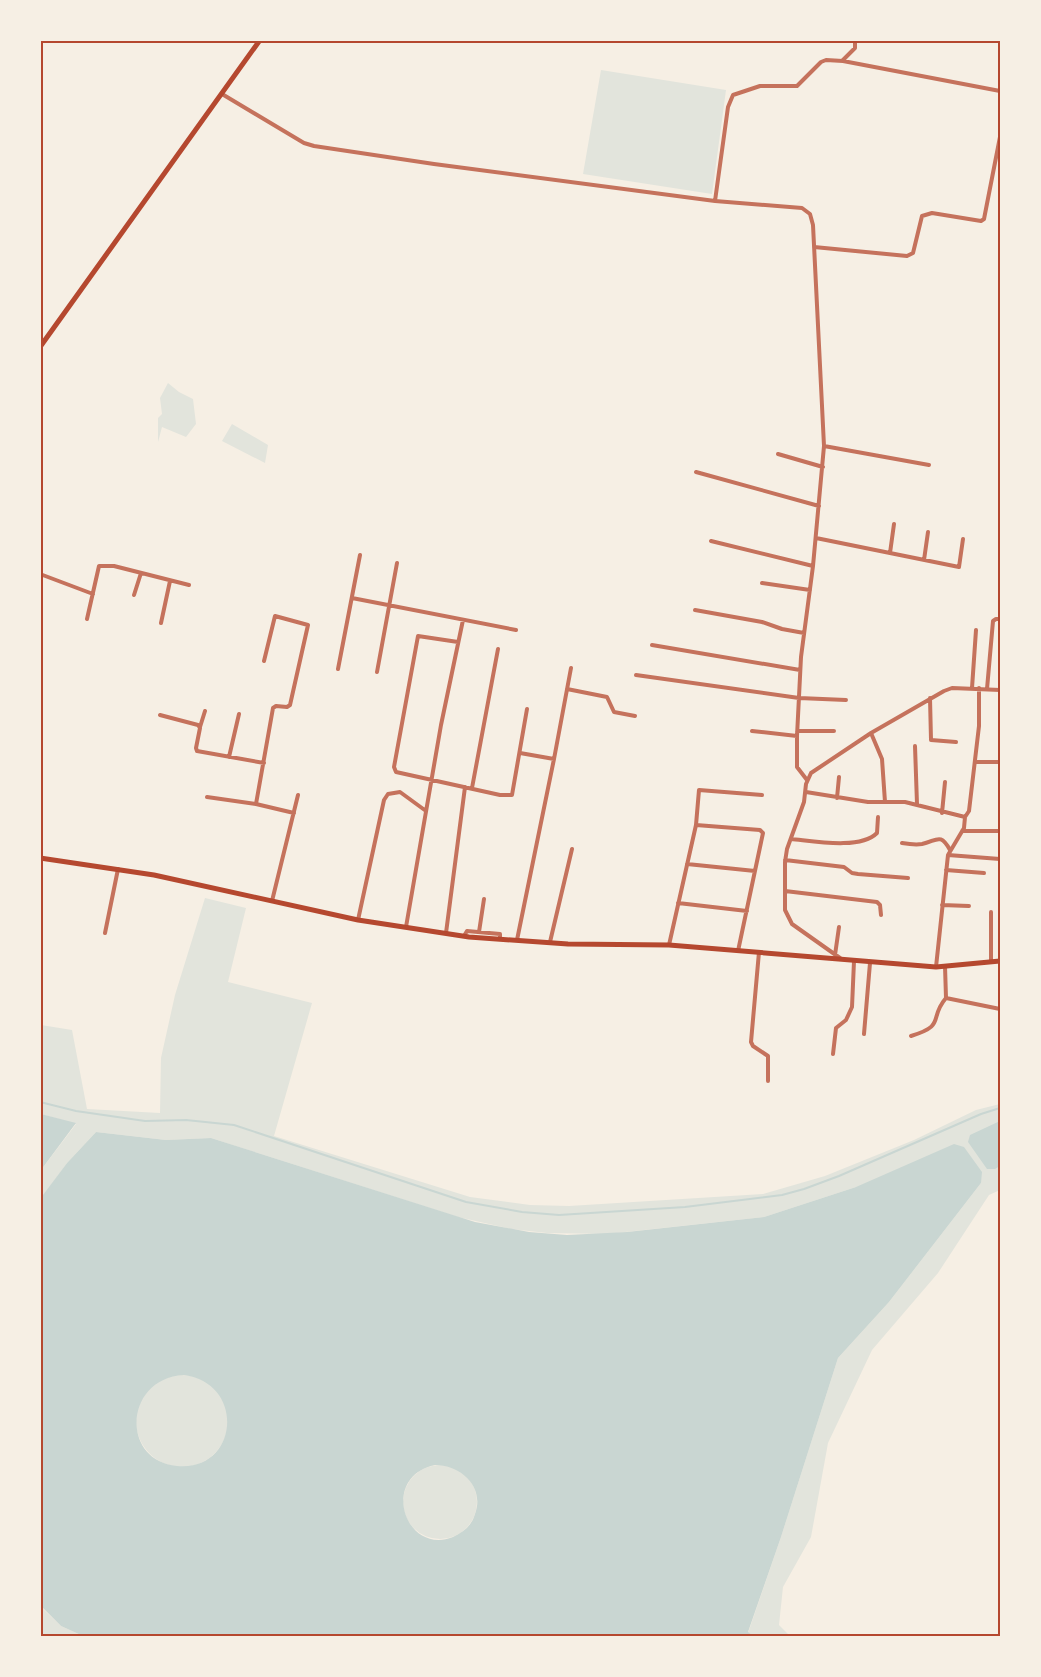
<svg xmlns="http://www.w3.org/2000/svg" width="1041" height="1677" font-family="Inter,sans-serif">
  <rect width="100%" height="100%" fill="#f6efe4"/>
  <path fill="#e2e4dc" d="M 601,70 L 726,90 L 712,194 L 583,174 Z
    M 168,383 L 179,392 L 193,399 L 196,424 L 186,437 L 162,427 L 158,442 L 158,418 L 162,414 L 160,398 Z
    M 232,424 L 268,445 L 265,463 L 222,441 Z
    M 205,898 L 246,908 L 228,982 L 312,1003 L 274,1136 L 470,1197 L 530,1205 L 569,1206 L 763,1194 L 825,1176 L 914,1140 L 976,1110 L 1000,1104 L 1000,1190 L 989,1195 L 938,1273 L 872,1350 L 828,1443 L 811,1537 L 783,1587 L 779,1625 L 790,1636 L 753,1636 L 748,1633 L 781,1537 L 838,1358 L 889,1302 L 981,1183 L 856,1187 L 764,1217 L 607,1234 L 547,1233 L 511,1229 L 458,1217 L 211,1138 L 166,1140 L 96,1132 L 67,1163 L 41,1199 L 41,1170 L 76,1124 L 41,1114 L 41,1025 L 72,1030 L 87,1109 L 160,1113 L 161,1058 L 175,995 Z
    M136 1421a46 46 0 1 1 92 0a46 46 0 1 1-92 0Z
    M403 1502a37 37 0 1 1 74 0a37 37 0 1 1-74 0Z
    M 40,1606 L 61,1626 L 83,1636 L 41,1636 Z"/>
  <path fill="#c9d6d2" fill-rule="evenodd" d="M 41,1114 L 76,1123 L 41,1170 L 40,1114 Z
    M 1000,1121 L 1000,1166 L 995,1169 L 987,1169 L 968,1142 L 970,1135 Z
    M 96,1132 L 166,1140 L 211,1138 L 475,1222 L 529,1232 L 567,1235 L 627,1232 L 764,1217 L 856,1187 L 954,1144 L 964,1147 L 982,1172 L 981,1183 L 889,1302 L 838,1358 L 781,1537 L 748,1632 L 753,1636 L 83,1636 L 61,1626 L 41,1606 L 40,1199 L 67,1163 ZM 184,1375 C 247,1384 238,1472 177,1466 C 120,1461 124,1378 184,1375 ZM 435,1465 C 461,1465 485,1487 475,1514 C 472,1525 464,1532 453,1537 C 405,1556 379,1477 435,1465 Z"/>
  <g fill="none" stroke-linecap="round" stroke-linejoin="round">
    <path stroke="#c9d6d2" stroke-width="2" d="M 40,1102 L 76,1111 L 145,1121 L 186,1120 L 234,1125 L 466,1202 L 522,1212 L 559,1215 L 685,1207 L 782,1195 L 804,1189 L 839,1176 L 981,1114 L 1000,1108"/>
    <path stroke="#c5725c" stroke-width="4" d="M 843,60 L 855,48 L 855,40
      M 222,94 L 304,143 L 314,146 L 434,164 L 715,201 L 802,208 L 810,214 L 813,225 L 824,446 L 813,566 L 801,657 L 797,736 L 797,767 L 807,780
      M 715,201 L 728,107 L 733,95 L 760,86 L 797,86 L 821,62 L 826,60 L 843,61 L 1000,91
      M 814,247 L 907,256 L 913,253 L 922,216 L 932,213 L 981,221 L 984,219 L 1000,137
      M 824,446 L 929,465
      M 778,454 L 823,467
      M 696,472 L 819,506
      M 816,538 L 959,567 L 963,539
      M 711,541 L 813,566
      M 890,553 L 894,524
      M 924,560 L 928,532
      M 40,574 L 93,594
      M 762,583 L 810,590
      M 134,595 L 141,573
      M 352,598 L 516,630
      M 695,610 L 762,622 L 782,629 L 804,633
      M 87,619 L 99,566 L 114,566 L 189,585
      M 161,623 L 170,581
      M 458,642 L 418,636 L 394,767 L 396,772 L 500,795 L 512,795 L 527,709
      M 652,645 L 800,670
      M 338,669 L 360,555
      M 377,672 L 397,563
      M 636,675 L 799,698 L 846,700
      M 972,688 L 976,630
      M 567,689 L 607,697 L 614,712 L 635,716
      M 987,689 L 993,621 L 996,619 L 1000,619
      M 930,698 L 931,740 L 956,742
      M 160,715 L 198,725 L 200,728 L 196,748 L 197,751 L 264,763
      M 200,727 L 205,711
      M 752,731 L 797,736
      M 797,731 L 834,731
      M 871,733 L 882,759 L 885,802
      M 915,746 L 917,804
      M 520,753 L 554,759 L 571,668
      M 229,757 L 239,714
      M 976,762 L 1000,762
      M 472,788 L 498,649
      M 806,792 L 868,802 L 905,802 L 965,817 L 969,811 L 979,726 L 979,688
      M 207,797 L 256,804 L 294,813
      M 837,798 L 839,777
      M 256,804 L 273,708 L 276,706 L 287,707 L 290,705 L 308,625 L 275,616 L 264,661
      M 942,813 L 945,782
      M 696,825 L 760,830 L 763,833 L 738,951
      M 962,831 L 1000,831
      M 791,839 C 813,841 860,850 877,833 L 878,817
      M 902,843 C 908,844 916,845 922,844 C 937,841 940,832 950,850
      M 948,855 L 1000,859
      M 785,860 L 844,867 L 852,873 L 858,874 L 908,878
      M 687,864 L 755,871
      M 946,870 L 984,873
      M 785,891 L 877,902 L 880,905 L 881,915
      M 272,901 L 298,795
      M 678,903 L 747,911
      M 942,905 L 969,906
      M 991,912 L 991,962
      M 358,920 L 384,800 L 388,794 L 400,792 L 426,811
      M 406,927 L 441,725 L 463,620
      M 479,932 L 484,899
      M 105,933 L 118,869
      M 446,933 L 465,787
      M 464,936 L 467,931 L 500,934 L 500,939
      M 517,940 L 554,759
      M 550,942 L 572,849
      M 669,945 L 696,825 L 699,790 L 762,795
      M 759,952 L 751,1042 L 753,1046 L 768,1056 L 768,1081
      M 835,955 L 839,927
      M 840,958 L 792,924 L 785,910 L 785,862 L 787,849 L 804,802 L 806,784 L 811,773 L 871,733 L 944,691 L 952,688 L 1000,690
      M 945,966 L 946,998 L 1000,1009
      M 936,967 L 948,855 L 964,828 L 965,817
      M 864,1034 L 870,963
      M 911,1036 C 947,1025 928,1019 946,998
      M 833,1054 L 836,1028 L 846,1020 L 852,1007 L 854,961"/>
    <path stroke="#b5482f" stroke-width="5" d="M 40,347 L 260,40
      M 40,858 L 154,875 L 358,920 L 469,937 L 568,944 L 669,945 L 936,967 L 1000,961"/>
  </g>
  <rect width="1041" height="1677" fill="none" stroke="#f6efe4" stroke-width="84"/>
  <rect x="42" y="42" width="957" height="1593" fill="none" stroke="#b5482f" stroke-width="2"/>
</svg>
